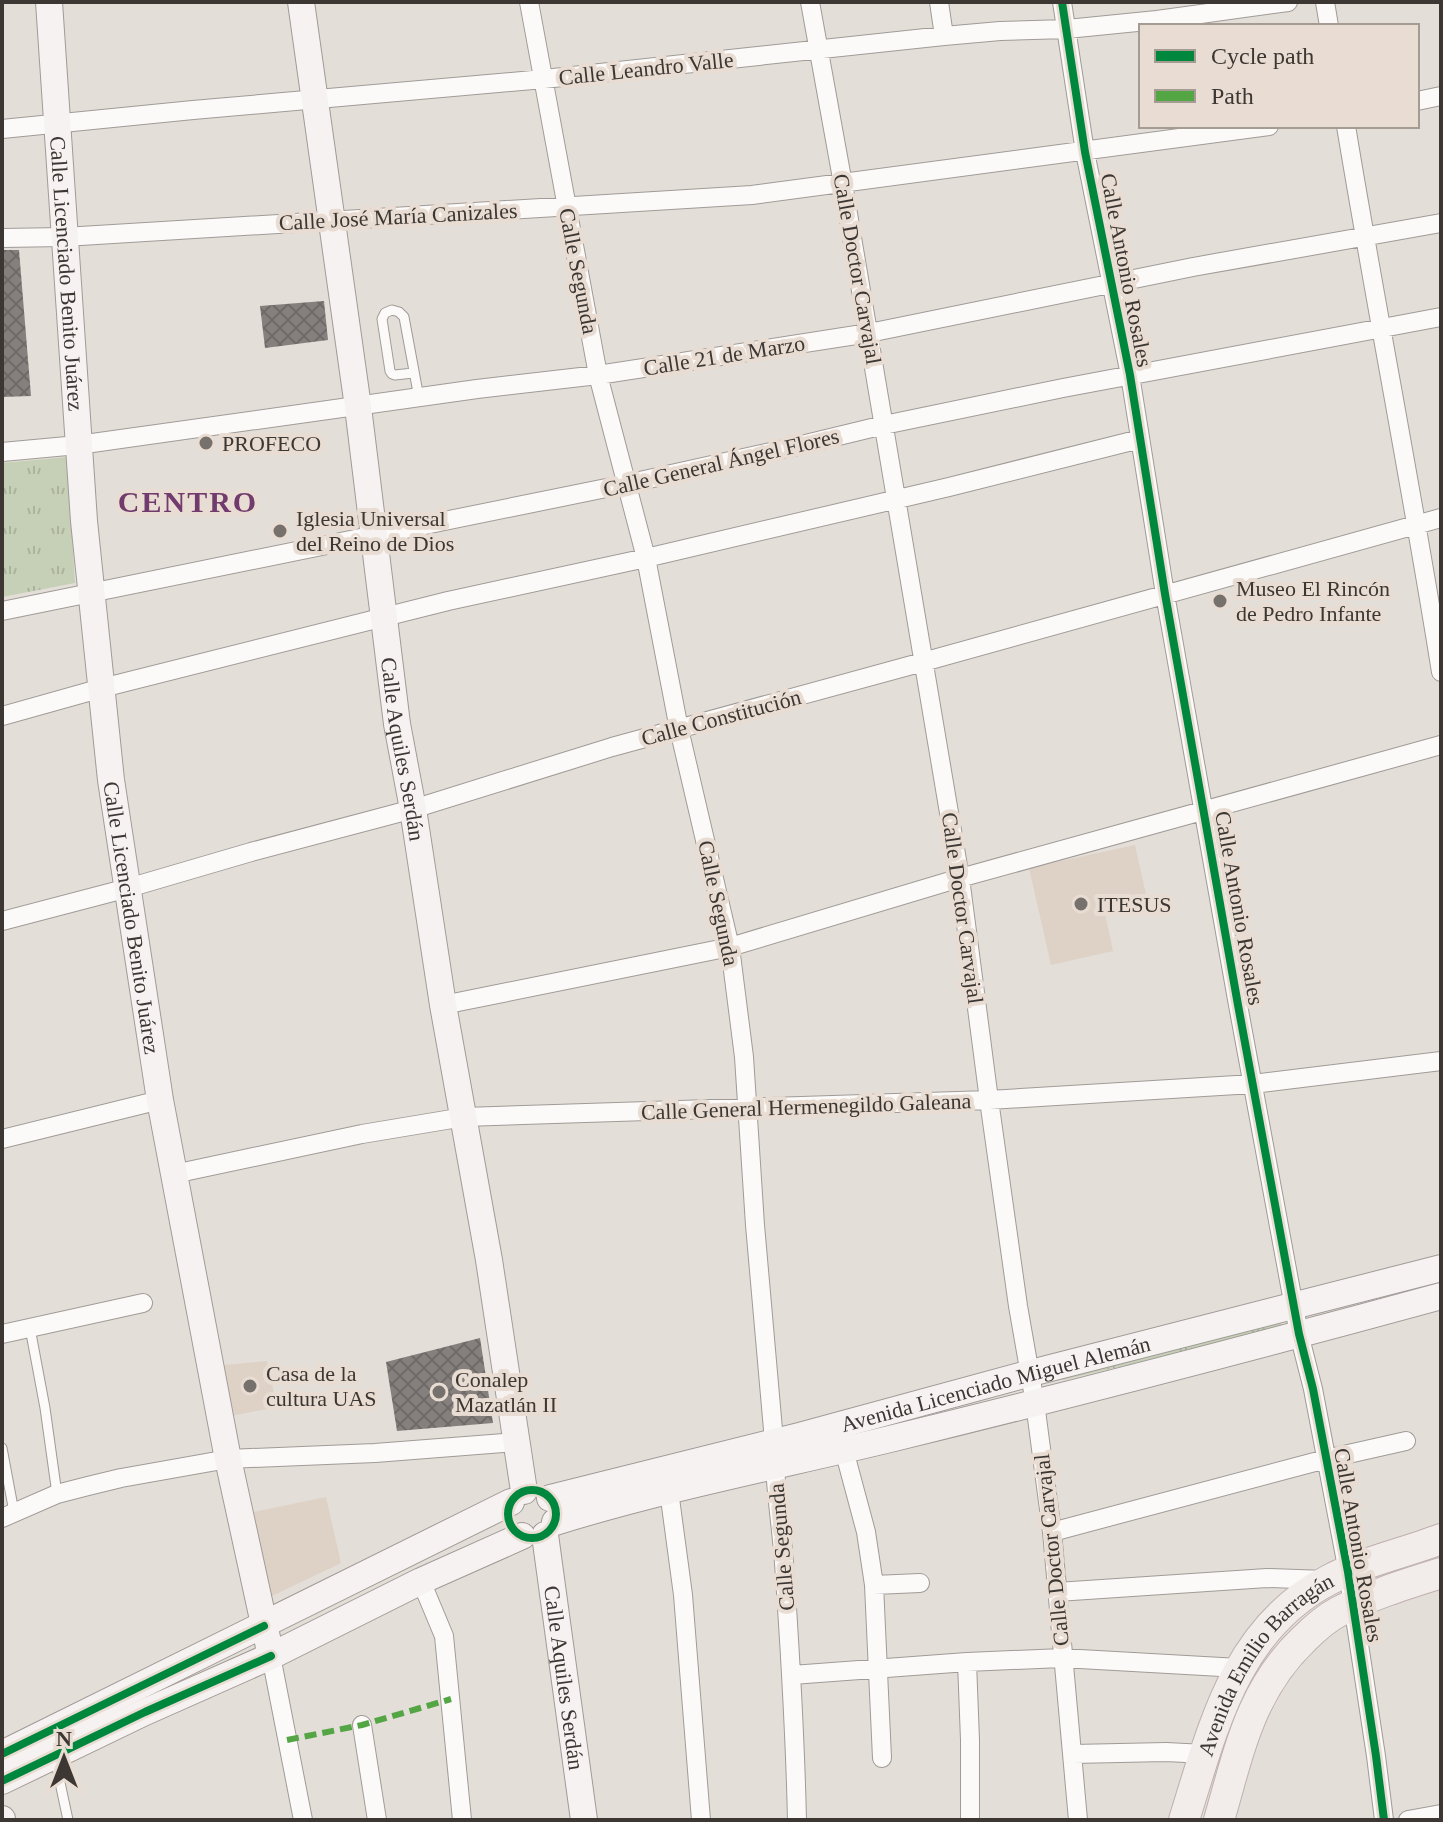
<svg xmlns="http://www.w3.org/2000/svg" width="1443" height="1822" font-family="Georgia,serif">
  <defs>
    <pattern id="park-tufts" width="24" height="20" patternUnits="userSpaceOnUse" patternTransform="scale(2)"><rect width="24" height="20" fill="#c6d0b6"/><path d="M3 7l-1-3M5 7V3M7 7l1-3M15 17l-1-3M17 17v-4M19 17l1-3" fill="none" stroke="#abb39d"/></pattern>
    <pattern id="building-cross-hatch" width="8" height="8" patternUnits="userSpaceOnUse" patternTransform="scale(2)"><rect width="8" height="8" fill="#85807d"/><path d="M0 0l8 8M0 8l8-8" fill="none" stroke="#6e6a67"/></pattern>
  </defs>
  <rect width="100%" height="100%" fill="#e4ded8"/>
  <path fill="#ded2c7" d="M 1135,845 L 1147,899 L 1104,909 L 1113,951 L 1051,965 L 1029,868 Z
    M 267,1361 L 277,1407 L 231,1416 L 224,1365 Z
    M 326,1497 L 341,1563 L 270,1597 L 254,1512 Z"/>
  <path fill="url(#park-tufts)" d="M 67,457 L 75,583 L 2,597 L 2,463 Z
    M 1277,1319 L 1282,1325 L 1278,1329 L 1063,1380 L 1059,1371 Z"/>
  <path fill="url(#building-cross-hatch)" d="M 2,250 L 19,250 L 31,396 L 2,397 Z
    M 324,301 L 328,340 L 265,348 L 260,306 Z
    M 480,1338 L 493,1423 L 397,1431 L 386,1362 Z"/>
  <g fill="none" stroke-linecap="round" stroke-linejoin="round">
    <defs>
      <path id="lane" d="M 413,373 L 395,375 L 392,374 L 390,371 L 382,319 L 385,313 L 392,310 L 399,312 L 404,317 L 419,398
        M 30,1328 L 45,1408 L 57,1494
        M 2,1448 L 14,1512
        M 55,1759 L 68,1820"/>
      <path id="street" d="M 529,2 L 598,375 L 646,558 L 679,729 L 730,947 L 744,1057 L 755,1225 L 774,1441 C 774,1482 781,1522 784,1563 C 790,1649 795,1734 797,1820
        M 810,2 L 843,184 L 960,878 L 989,1100 L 1018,1306 L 1035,1403 L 1052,1532 L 1078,1820
        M 939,2 L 944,36
        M 1062,2 L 1085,152 L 1130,375 L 1165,594 L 1238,1005 L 1299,1334 L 1313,1389 L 1348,1572 L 1376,1756 L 1384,1820
        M 1325,2 L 1329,26
        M 1417,101 L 1441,96
        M 1346,126 C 1376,308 1412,489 1441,672
        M 2,129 L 193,110 L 544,79 L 944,36 L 1000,31 L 1067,29 L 1157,20 L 1288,2
        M 2,238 L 64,237 L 752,195 L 1269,126
        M 2,452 L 78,445 L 477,389 L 598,375 L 869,333 L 1193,267 L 1441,223
        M 2,611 L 626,484 L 793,447 L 884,425 L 1063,388 L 1441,317
        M 2,716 L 102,688 L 448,601 L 646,558 L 949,487 L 1140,439
        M 2,921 L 128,888 L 251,852 L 413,809 L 612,747 L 923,662 L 1441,518
        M 443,1005 L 730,947 L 960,878 L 1441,745
        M 2,1139 L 160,1100
        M 174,1174 L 362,1134 L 464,1117 L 989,1100 L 1253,1084 L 1441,1061
        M 2,1334 L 143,1303
        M 844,1450 L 866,1532 L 874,1585 L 882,1758
        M 669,1491 L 683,1595 L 701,1820
        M 2,1518 L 57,1494 L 88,1486 L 121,1478 L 228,1459 L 375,1453 L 517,1442
        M 1052,1532 L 1326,1459 L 1406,1441
        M 421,1581 L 444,1636 L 462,1820
        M 874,1585 L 920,1583
        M 1057,1592 L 1267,1578 L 1326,1580
        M 271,1656 L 303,1820
        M 967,1662 L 970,1740 L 970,1820
        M 792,1675 L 967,1662 L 1062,1658 L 1239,1668
        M 362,1725 L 377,1820
        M 1073,1754 L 1166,1752 L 1205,1754
        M 1408,1820 L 1441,1814"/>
      <g id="secondary">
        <path id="s1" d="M 49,2 L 84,521 L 111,780 L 160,1100 L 228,1459 L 271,1656"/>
        <path id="s2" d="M 301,2 L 358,407 L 397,724 L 413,809 L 443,1005 L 489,1260 L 524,1491"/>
        <path id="s3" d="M 550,1498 L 799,1436 L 1031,1373 L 1441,1268"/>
        <path d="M 555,1522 C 665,1488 778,1466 890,1439 C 1074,1394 1258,1346 1441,1296"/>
        <path id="s4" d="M 545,1535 L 584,1820"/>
        <path d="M 2,1754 L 511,1502"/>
        <path d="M 2,1781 L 145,1712 L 271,1656 L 421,1581 L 522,1536"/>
        <path d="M 2,1819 L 2,1820"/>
      </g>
      <g id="primary">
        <path id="s5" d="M 1184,1820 C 1213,1728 1235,1630 1327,1581 C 1362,1562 1404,1553 1441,1539"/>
        <path d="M 1219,1820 C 1239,1752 1250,1690 1304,1639 C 1314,1629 1325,1619 1338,1612 C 1370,1595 1406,1584 1441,1573"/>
      </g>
    </defs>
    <use href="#lane" stroke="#a09b97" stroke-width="11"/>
    <use href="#street" stroke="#a09b97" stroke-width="20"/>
    <use href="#secondary" stroke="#a09b97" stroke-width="28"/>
    <use href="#primary" stroke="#beb0ad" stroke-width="32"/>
    <use href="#lane" stroke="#fbfaf9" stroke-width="9"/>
    <use href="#street" stroke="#fbfaf9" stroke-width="18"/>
    <use href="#secondary" stroke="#f7f2f2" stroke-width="26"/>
    <use href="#primary" stroke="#f2eceb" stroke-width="30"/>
    <path stroke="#54a644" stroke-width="6" stroke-dasharray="12 6" stroke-linecap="butt" d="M 287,1740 L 362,1725 L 451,1699"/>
    <defs>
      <path id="cycleway" d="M 1062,2 L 1085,152 L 1130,375 L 1165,594 L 1238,1005 L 1299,1334 L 1313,1389 L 1348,1572 L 1376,1756 L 1384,1820
        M508 1514a24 24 0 1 1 48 0a24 24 0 1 1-48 0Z
        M 2,1754 L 264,1626
        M 2,1781 L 145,1712 L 271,1656"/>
    </defs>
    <use href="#cycleway" stroke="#e9ddd3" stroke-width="13"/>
    <use href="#cycleway" stroke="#00873e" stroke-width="8"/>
  </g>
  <g fill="#77716d" stroke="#e9ddd3" stroke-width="3">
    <circle cx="206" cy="443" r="8"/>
    <circle cx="280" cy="531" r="8"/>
    <circle cx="1220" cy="601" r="8"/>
    <circle cx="1081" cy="904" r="8"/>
    <circle cx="250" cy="1386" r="8"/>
    <circle cx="439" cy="1392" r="8"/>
  </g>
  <g text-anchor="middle" stroke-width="8" stroke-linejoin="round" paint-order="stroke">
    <g font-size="22" fill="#3c3733" stroke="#e9ddd3">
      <text transform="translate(646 68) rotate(-6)" y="8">Calle Leandro Valle</text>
      <text transform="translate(398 216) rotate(-3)" y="8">Calle José María Canizales</text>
      <text transform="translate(858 269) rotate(80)" y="8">Calle Doctor Carvajal</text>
      <text transform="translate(1127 270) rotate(79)" y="8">Calle Antonio Rosales</text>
      <text transform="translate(579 271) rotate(79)" y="8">Calle Segunda</text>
      <text dy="8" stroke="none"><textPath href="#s1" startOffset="272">Calle Licenciado Benito Juárez</textPath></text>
      <text transform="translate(724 355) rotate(-9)" y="8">Calle 21 de Marzo</text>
      <text transform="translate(721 462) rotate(-13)" y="8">Calle General Ángel Flores</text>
      <text transform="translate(721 717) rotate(-15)" y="8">Calle Constitución</text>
      <text dy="8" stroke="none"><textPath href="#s2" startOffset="754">Calle Aquiles Serdán</textPath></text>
      <text transform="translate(719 903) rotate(78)" y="8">Calle Segunda</text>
      <text transform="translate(963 908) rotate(82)" y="8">Calle Doctor Carvajal</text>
      <text transform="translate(1240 908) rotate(80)" y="8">Calle Antonio Rosales</text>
      <text dy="8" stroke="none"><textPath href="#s1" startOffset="920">Calle Licenciado Benito Juárez</textPath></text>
      <text transform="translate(806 1106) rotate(-2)" y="8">Calle General Hermenegildo Galeana</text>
      <text dy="8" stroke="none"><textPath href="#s3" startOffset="460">Avenida Licenciado Miguel Alemán</textPath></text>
      <text transform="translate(1359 1545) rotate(80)" y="8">Calle Antonio Rosales</text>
      <text transform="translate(781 1547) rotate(-95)" y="8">Calle Segunda</text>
      <text transform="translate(1051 1550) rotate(-96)" y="8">Calle Doctor Carvajal</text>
      <text dy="8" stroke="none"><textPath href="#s5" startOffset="180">Avenida Emilio Barragán</textPath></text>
      <text dy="8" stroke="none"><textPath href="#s4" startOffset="144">Calle Aquiles Serdán</textPath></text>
    </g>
    <g font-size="22" fill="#3c3733" stroke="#e9ddd3" text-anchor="start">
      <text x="222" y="451">PROFECO</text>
      <text x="296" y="526">Iglesia Universal<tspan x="296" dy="25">del Reino de Dios</tspan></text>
      <text x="1236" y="596">Museo El Rincón<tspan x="1236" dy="25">de Pedro Infante</tspan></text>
      <text x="1097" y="912">ITESUS</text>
      <text x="266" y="1381">Casa de la<tspan x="266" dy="25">cultura UAS</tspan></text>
      <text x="455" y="1387">Conalep<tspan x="455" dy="25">Mazatlán II</tspan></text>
    </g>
    <g font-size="30" font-weight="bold" letter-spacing="2" fill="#713c6d" stroke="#e9ddd3">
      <text x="188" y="512">CENTRO</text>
    </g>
  </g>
  <rect width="1443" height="1822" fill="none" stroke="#3c3733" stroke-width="8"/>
  <rect x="1139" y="24" width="280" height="104" fill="#e9ddd3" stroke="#a49b93" stroke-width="2"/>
  <rect x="1155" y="50" width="40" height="12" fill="#00873e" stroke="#a49b93" stroke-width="2"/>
  <text x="1211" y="64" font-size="24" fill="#3c3733">Cycle path</text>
  <rect x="1155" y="90" width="40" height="12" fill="#54a644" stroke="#a49b93" stroke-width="2"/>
  <text x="1211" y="104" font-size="24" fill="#3c3733">Path</text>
  <g transform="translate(64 1758)" stroke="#e9ddd3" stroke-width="6" paint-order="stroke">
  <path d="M0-6L14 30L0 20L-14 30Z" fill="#3c3733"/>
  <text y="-12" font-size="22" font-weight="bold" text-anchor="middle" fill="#3c3733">N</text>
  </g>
</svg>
